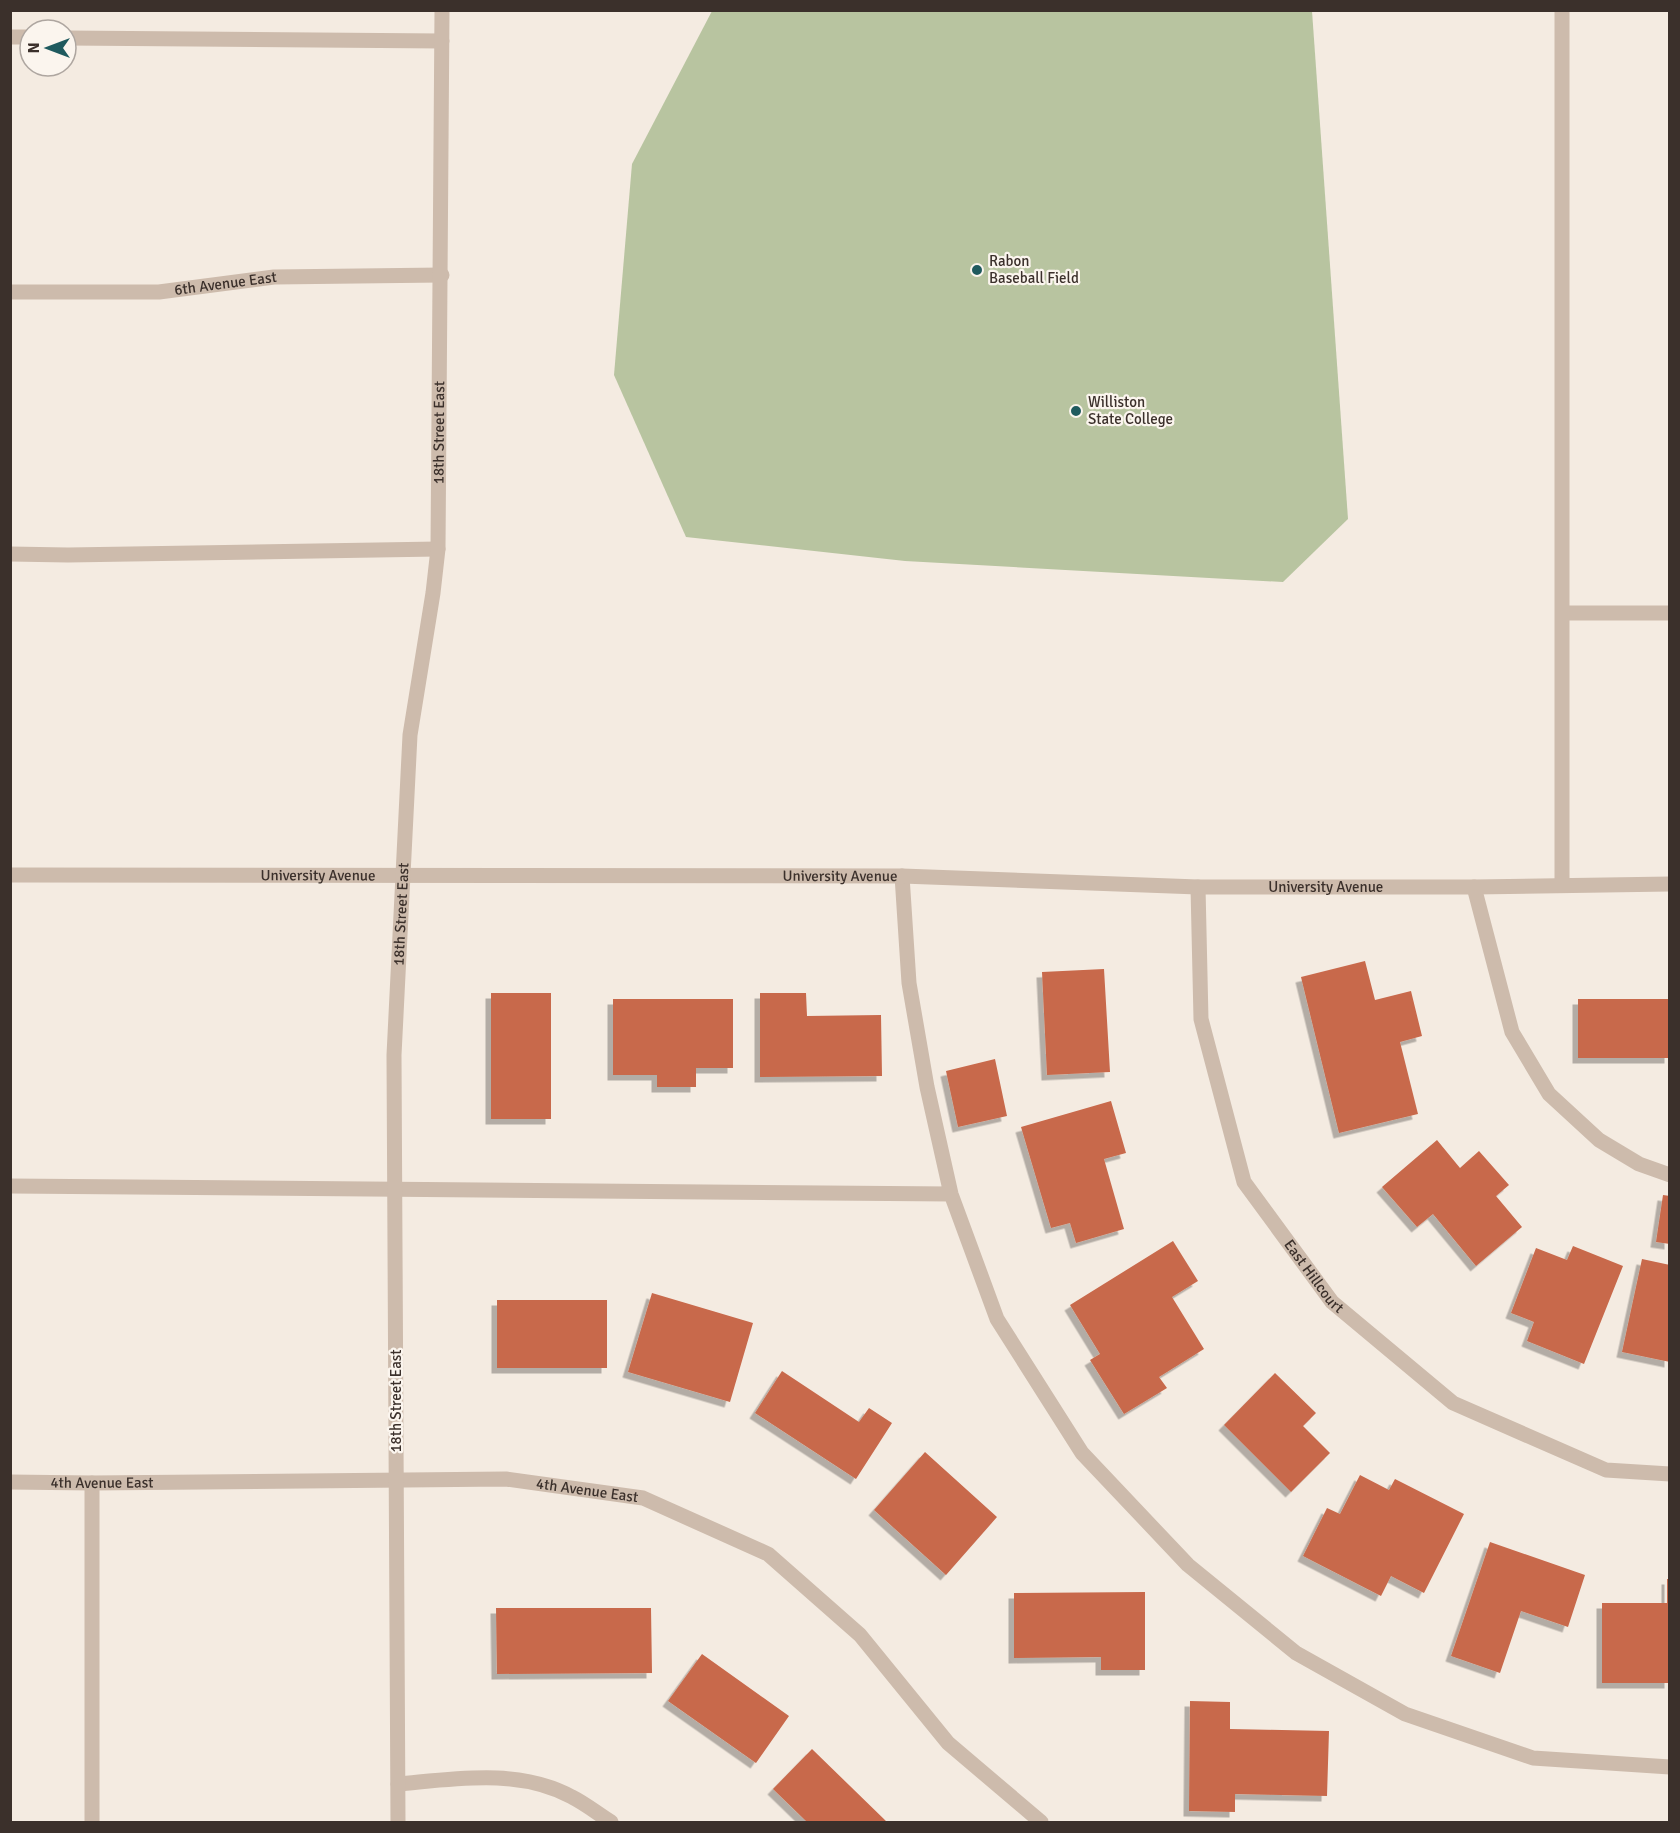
<svg xmlns="http://www.w3.org/2000/svg" width="1680" height="1833" font-family="Signika,sans-serif">
  <defs>
    <filter id="shadow"><feDropShadow dx="-5.5" dy="5.5" stdDeviation="0" flood-color="#0004"/></filter>
  </defs>
  <rect width="100%" height="100%" fill="#f4ebe1"/>
  <path fill="#b8c4a0" d="M 712,11 L 1312,11 L 1348,519 L 1283,582 L 905,561 L 686,537 L 614,375 L 632,164 Z"/>
  <path fill="#c8694b" filter="url(#shadow)" d="M 1365,961 L 1375,1000 L 1411,991 L 1422,1036 L 1400,1042 L 1418,1114 L 1339,1133 L 1301,977 Z
    M 1104,969 L 1110,1072 L 1047,1075 L 1042,972 Z
    M 491,993 L 551,993 L 551,1119 L 491,1119 Z
    M 760,993 L 806,993 L 807,1016 L 881,1015 L 882,1076 L 760,1077 Z
    M 613,999 L 733,999 L 733,1068 L 696,1068 L 696,1087 L 657,1087 L 657,1075 L 613,1075 Z
    M 1578,999 L 1670,999 L 1670,1058 L 1578,1058 Z
    M 995,1059 L 1007,1116 L 958,1127 L 946,1071 Z
    M 1111,1101 L 1126,1153 L 1104,1159 L 1124,1229 L 1076,1243 L 1070,1223 L 1051,1228 L 1021,1127 Z
    M 1437,1140 L 1460,1168 L 1479,1151 L 1509,1185 L 1496,1196 L 1522,1227 L 1476,1266 L 1433,1214 L 1417,1227 L 1382,1187 Z
    M 1663,1195 L 1670,1196 L 1670,1244 L 1656,1242 Z
    M 1173,1241 L 1198,1281 L 1172,1297 L 1204,1349 L 1159,1377 L 1167,1388 L 1124,1414 L 1090,1360 L 1100,1354 L 1070,1305 Z
    M 1573,1246 L 1623,1266 L 1584,1364 L 1527,1341 L 1534,1322 L 1511,1313 L 1536,1248 L 1567,1260 Z
    M 1642,1259 L 1670,1265 L 1670,1362 L 1622,1352 Z
    M 652,1293 L 753,1323 L 730,1402 L 628,1372 Z
    M 497,1300 L 607,1300 L 607,1368 L 497,1368 Z
    M 782,1371 L 859,1422 L 869,1408 L 892,1423 L 856,1479 L 755,1413 Z
    M 1275,1373 L 1316,1413 L 1303,1426 L 1330,1453 L 1291,1492 L 1224,1425 Z
    M 925,1452 L 997,1517 L 946,1575 L 874,1510 Z
    M 1360,1475 L 1389,1490 L 1395,1479 L 1464,1514 L 1424,1593 L 1391,1576 L 1381,1596 L 1303,1556 L 1327,1508 L 1340,1514 Z
    M 1490,1542 L 1585,1575 L 1568,1627 L 1521,1611 L 1500,1673 L 1451,1656 Z
    M 1667,1579 L 1670,1579 L 1670,1683 L 1602,1683 L 1602,1603 L 1667,1603 Z
    M 1145,1592 L 1145,1670 L 1101,1670 L 1101,1657 L 1014,1658 L 1014,1593 Z
    M 496,1608 L 651,1608 L 652,1673 L 497,1674 Z
    M 702,1654 L 789,1716 L 756,1763 L 668,1701 Z
    M 1190,1701 L 1230,1702 L 1230,1729 L 1329,1731 L 1327,1796 L 1235,1794 L 1235,1812 L 1189,1811 Z
    M 812,1749 L 887,1822 L 807,1822 L 773,1789 Z"/>
  <g fill="none" stroke-linecap="round" stroke-linejoin="round">
    <path stroke="#cdbbac" stroke-width="15" d="M 10,37 L 30,37
      M 66,38 L 442,41
      M 10,554 L 68,555 L 438,549
      M 1562,613 L 1670,613
      M 902,876 L 909,983 L 927,1087 L 951,1194 L 997,1319 L 1082,1453 L 1188,1565 L 1296,1653 L 1405,1714 L 1533,1758 L 1670,1767
      M 1562,885 L 1562,10
      M 1474,887 L 1512,1032 L 1549,1094 L 1599,1140 L 1639,1164 L 1670,1175
      M 10,1186 L 951,1194
      M 398,1784 C 455,1779 519,1768 572,1797 C 586,1804 598,1814 611,1822
      M 92,1822 L 92,1483"/>
    <g stroke="#cdbbac" stroke-width="15">
      <path id="s1" d="M 10,292 L 159,292 L 274,277 L 442,275"/>
      <path id="s2" d="M 1198,887 L 1201,1019 L 1244,1182 L 1332,1302 L 1453,1403 L 1606,1470 L 1670,1474"/>
      <path id="s3" d="M 10,1482 L 92,1483 L 506,1479 L 643,1498 L 768,1554 L 860,1635 L 948,1743 L 1041,1822"/>
    </g>
    <g stroke="#cdbbac" stroke-width="15">
      <path id="s4" d="M 10,875 L 902,876 L 1198,887 L 1474,887 L 1670,884"/>
      <path id="s5" d="M 398,1822 L 394,1055 L 410,735 L 433,593 L 438,549 L 442,10"/>
    </g>
  </g>
  <g fill="#1f5a5e" stroke="#fbf5ee" stroke-width="2">
    <circle cx="977" cy="270" r="6"/>
    <circle cx="1076" cy="411" r="6"/>
  </g>
  <g text-anchor="middle" stroke-width="4.5" stroke-linejoin="round" paint-order="stroke">
    <g font-size="15" fill="#3b302b" stroke="#fbf5ee" text-anchor="start">
      <text x="989" y="266">Rabon<tspan x="989" dy="17">Baseball Field</tspan></text>
      <text x="1088" y="407">Williston<tspan x="1088" dy="17">State College</tspan></text>
    </g>
    <g font-size="15" fill="#3b302b" stroke="#fbf5ee">
      <text dy="5" stroke="none"><textPath href="#s1" startOffset="216">6th Avenue East</textPath></text>
      <text dy="5" stroke="none"><textPath href="#s5" startOffset="1392">18th Street East</textPath></text>
      <text dy="5" stroke="none"><textPath href="#s4" startOffset="308">University Avenue</textPath></text>
      <text dy="5" stroke="none"><textPath href="#s4" startOffset="830">University Avenue</textPath></text>
      <text dy="5" stroke="none"><textPath href="#s4" startOffset="1316">University Avenue</textPath></text>
      <text dy="5" stroke="none"><textPath href="#s5" startOffset="908">18th Street East</textPath></text>
      <text dy="5" stroke="none"><textPath href="#s2" startOffset="418">East Hillcourt</textPath></text>
      <text transform="translate(396 1401) rotate(-90)" y="5">18th Street East</text>
      <text dy="5" stroke="none"><textPath href="#s3" startOffset="92">4th Avenue East</textPath></text>
      <text dy="5" stroke="none"><textPath href="#s3" startOffset="578">4th Avenue East</textPath></text>
    </g>
  </g>
  <rect width="1680" height="1833" fill="none" stroke="#3b302b" stroke-width="24"/>
  <g transform="translate(48 48) rotate(270)"><circle r="28" fill="#fbf5ee" stroke="#aea6a0" stroke-width="1.5"/>
  <path d="M0-4.5L10 22L0 15L-10 22Z" fill="#1f5a5e"/>
  <text y="-9" font-size="16" font-weight="bold" text-anchor="middle" fill="#3b302b">N</text>
  </g>
</svg>
